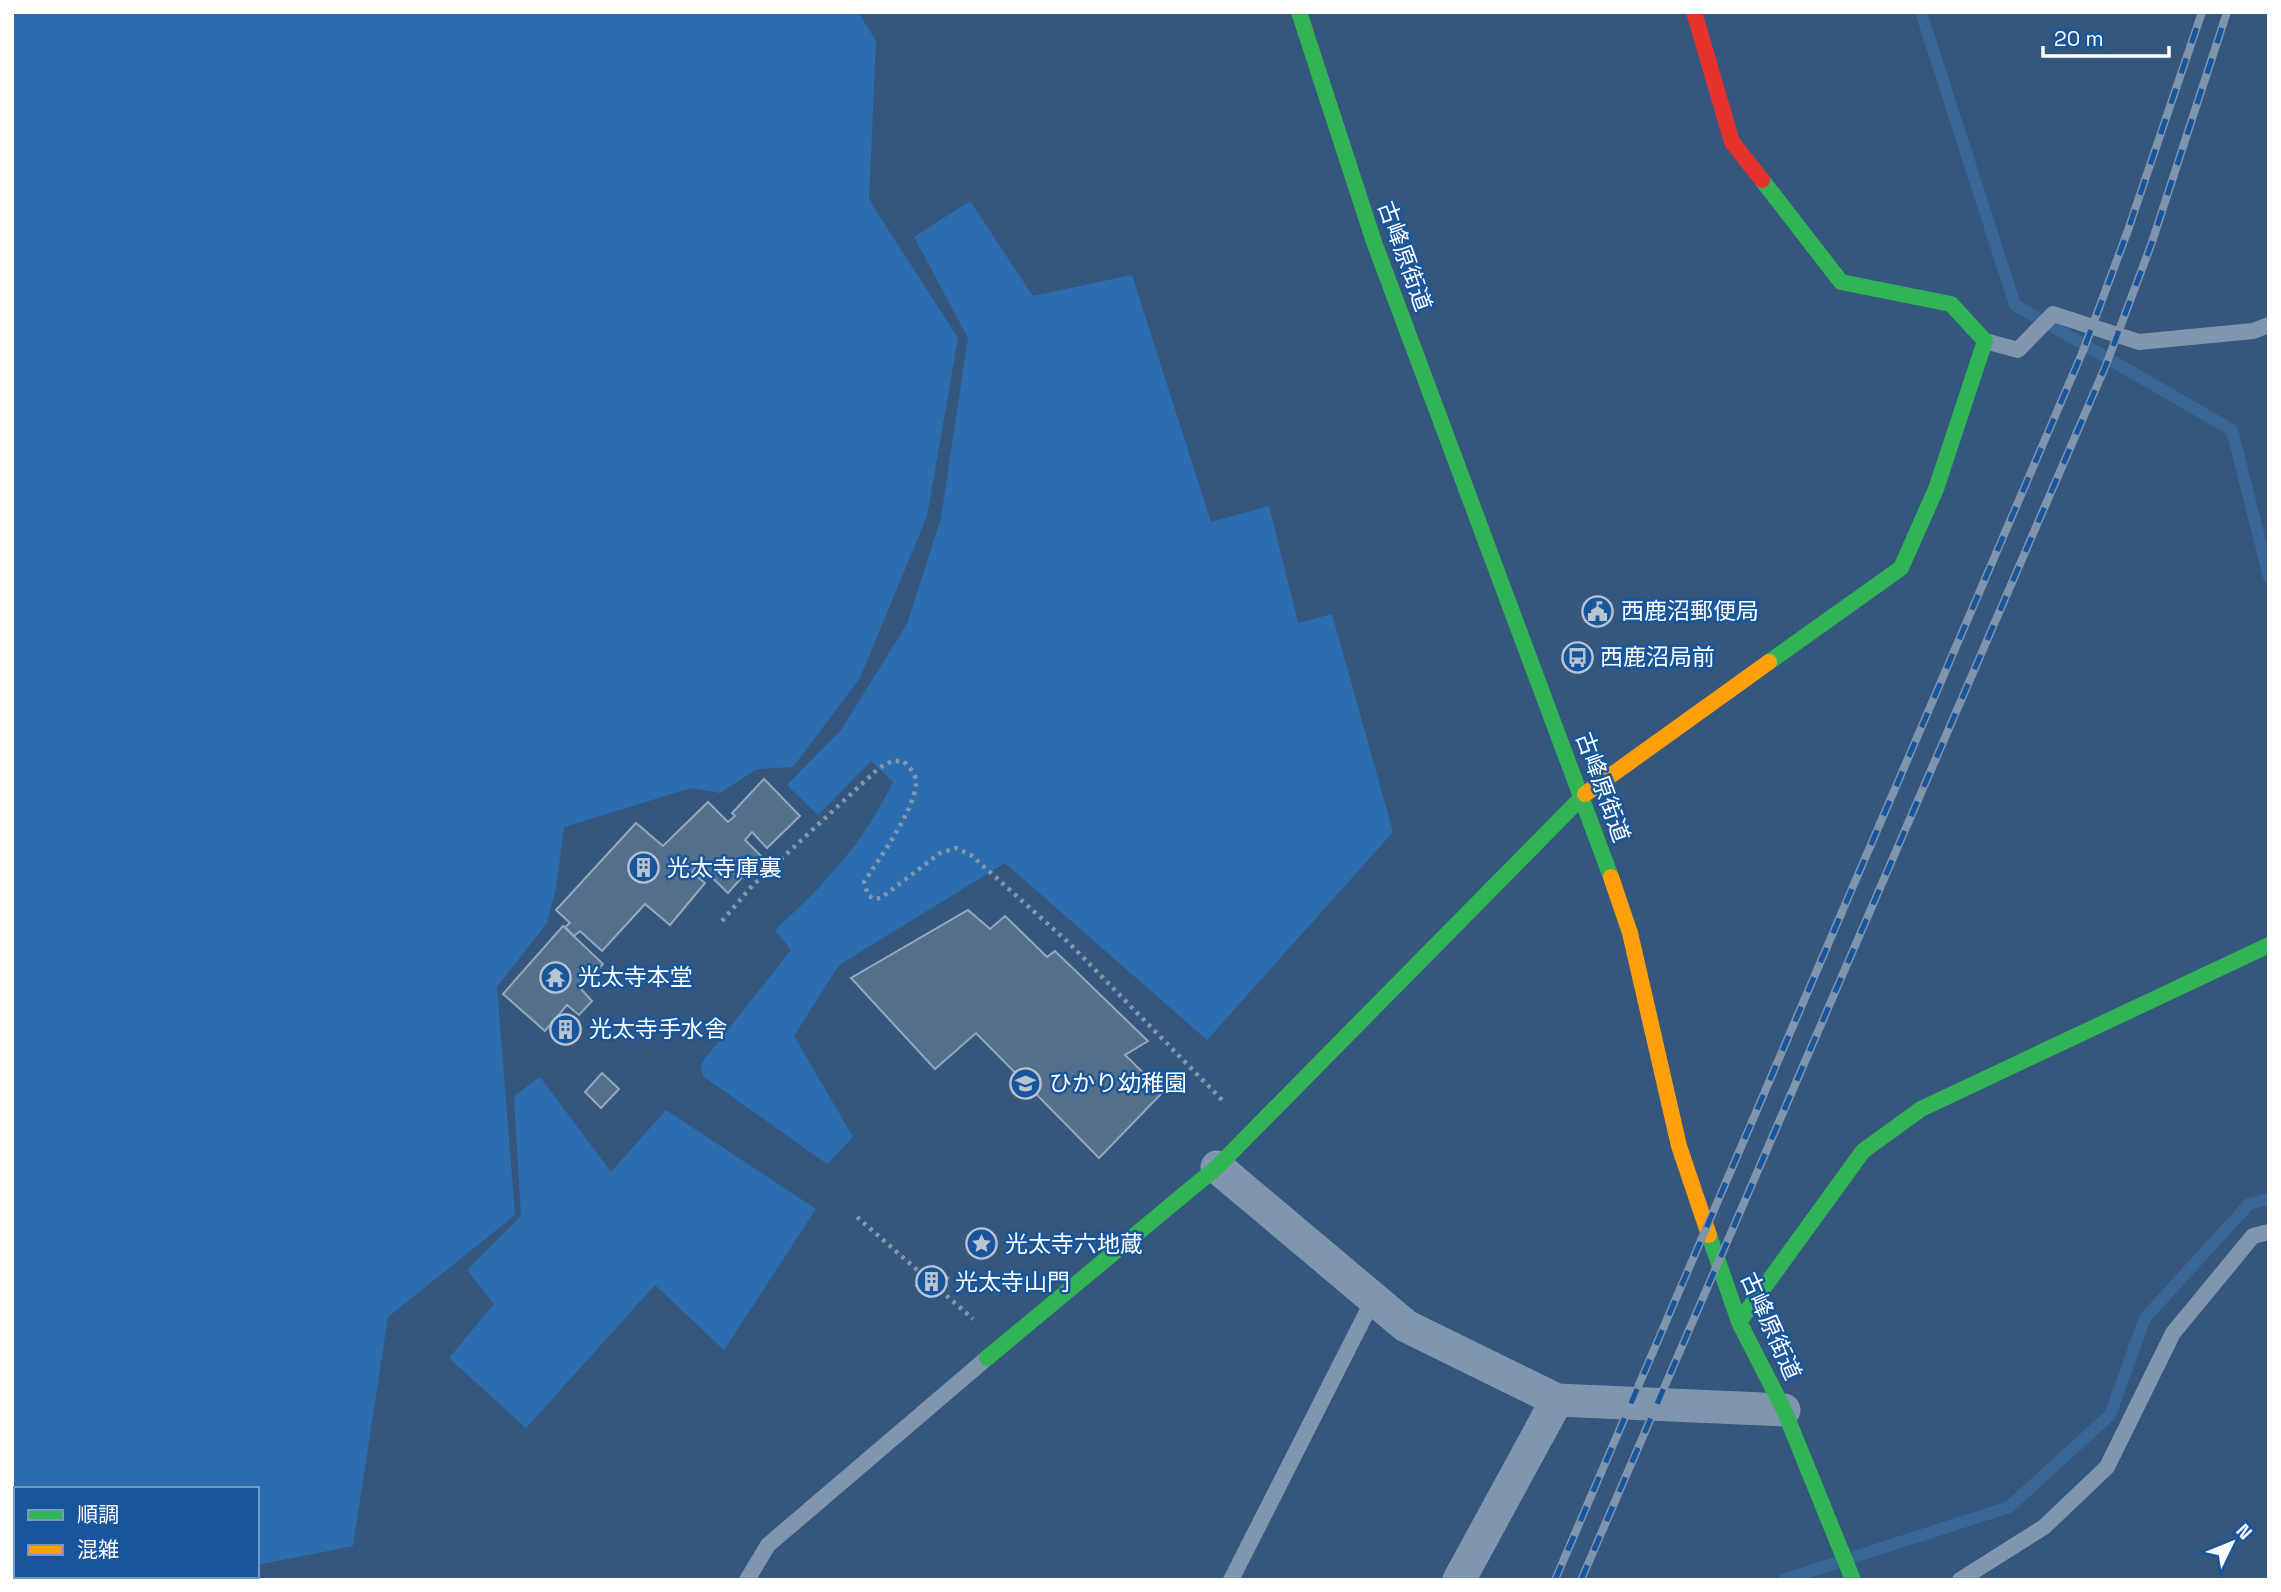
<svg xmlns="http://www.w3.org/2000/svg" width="2281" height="1592" font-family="'Space Grotesk','Noto Sans JP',sans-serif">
  <rect width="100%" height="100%" fill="#35577d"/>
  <path fill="#2c6daf" d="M 12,12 L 858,12 L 876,41 L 869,200 L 958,338 L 927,516 L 860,678 L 793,767 L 757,769 L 720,793 L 691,788 L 564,827 L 556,888 L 547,923 L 497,987 L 515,1215 L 388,1317 L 353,1546 L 257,1565 L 257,1489 L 16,1489 L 16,1576 L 201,1576 L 183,1580 L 12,1580 Z
    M 970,201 L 1033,296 L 1132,275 L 1211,522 L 1269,506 L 1298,623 L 1332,614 L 1393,832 L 1207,1040 L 1005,863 L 839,965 L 794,1036 L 853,1137 L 827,1164 L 703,1076 L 701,1064 L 791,950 L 775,930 C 825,884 863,844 893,782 L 871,761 L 818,815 L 787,785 L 841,730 L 907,624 L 941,518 L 968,338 L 914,237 Z
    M 540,1077 L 611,1172 L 666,1110 L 816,1209 L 724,1350 L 655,1285 L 526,1428 L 449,1358 L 494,1304 L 467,1270 L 521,1216 L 514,1096 Z"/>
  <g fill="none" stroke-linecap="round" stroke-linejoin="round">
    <path stroke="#3a6696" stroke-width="12" d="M 1921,12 L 2015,305 L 2232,430 L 2269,577
      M 1783,1580 L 2009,1507 L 2110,1415 L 2145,1318 L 2249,1204 L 2269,1199"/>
  </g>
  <path fill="#546f8c" stroke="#94a7bc" stroke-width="2" d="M 764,779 L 800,816 L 767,848 L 752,832 L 745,840 L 761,856 L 728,893 L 698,864 L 692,872 L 705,883 L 670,925 L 645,904 L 602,951 L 580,931 L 574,936 L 565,927 L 570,923 L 556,910 L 636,823 L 663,846 L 708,802 L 728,822 L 735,816 L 732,813 Z
    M 968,910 L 990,929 L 1005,916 L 1047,957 L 1055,951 L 1148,1041 L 1125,1055 L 1163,1092 L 1099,1158 L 976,1033 L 935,1069 L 851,978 Z
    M 563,926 L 603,964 L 581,989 L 592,1001 L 579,1015 L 567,1005 L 545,1031 L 503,994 Z
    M 567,1019 L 576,1028 L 566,1039 L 557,1030 Z
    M 602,1073 L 619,1089 L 601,1108 L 585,1092 Z
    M 934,1266 L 948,1278 L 929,1297 L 916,1286 Z"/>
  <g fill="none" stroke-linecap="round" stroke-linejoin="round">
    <path stroke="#8096af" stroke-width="4.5" stroke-dasharray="3.5 5" stroke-linecap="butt" d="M 722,921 L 752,886 L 879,768 L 892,761 L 903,761 C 909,767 917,774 916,784 C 914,811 879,859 864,882 L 868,895 L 874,899 L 881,898 L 940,853 L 956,848 L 971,855 L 1069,943 L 1225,1103
      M 857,1217 L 973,1319"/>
    <path stroke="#8096af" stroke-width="16" d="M 1985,341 L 2018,350 L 2053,314 L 2139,342 L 2253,331 L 2269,325
      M 747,1580 L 768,1545 L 987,1358
      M 1231,1580 L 1374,1298
      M 1960,1580 L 2044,1527 L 2107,1467 L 2173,1333 L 2253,1236 L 2269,1232"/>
    <path stroke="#8096af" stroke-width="33" d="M 1217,1167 L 1406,1326 L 1557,1400 L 1784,1410
      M 1459,1580 L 1557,1400"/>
    <path stroke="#30b455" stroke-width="16" d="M 1299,12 L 1374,242 L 1611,877
      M 1762,180 L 1841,282 L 1951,304 L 1985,341 L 1936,489 L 1901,568 L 1769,662
      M 1709,1235 L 1739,1322 L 1784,1410 L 1853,1580
      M 1739,1322 L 1863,1151 L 1921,1109 L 2269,945
      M 987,1358 L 1217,1167 L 1585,794"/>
    <path stroke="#ff9f0a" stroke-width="16" d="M 1585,794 L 1769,662
      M 1611,877 L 1630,933 L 1679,1146 L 1709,1235"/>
    <path stroke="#e5322d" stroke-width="16" d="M 1694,12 L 1732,142 L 1762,180"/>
    <defs>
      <path id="rail" d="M 1555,1580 L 2083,351 L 2127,233 L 2202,12
        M 1581,1580 L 2106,365 L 2151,245 L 2227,12"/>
    </defs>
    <use href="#rail" stroke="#7f94ad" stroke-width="8"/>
    <use href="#rail" stroke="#18559a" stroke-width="5" stroke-dasharray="16" stroke-linecap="butt"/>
  </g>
  <defs>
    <symbol id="civic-ring" viewBox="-11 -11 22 22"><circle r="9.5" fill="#18559a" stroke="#b8c4d2" stroke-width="1.5"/><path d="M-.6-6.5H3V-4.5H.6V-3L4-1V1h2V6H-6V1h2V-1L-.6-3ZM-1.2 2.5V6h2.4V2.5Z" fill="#b8c4d2"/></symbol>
    <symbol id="bus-ring" viewBox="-11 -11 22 22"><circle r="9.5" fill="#18559a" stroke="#b8c4d2" stroke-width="1.5"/><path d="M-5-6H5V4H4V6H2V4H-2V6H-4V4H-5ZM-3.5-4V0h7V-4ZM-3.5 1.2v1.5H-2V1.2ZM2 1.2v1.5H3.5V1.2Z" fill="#b8c4d2"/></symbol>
    <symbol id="building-ring" viewBox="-11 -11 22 22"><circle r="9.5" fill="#18559a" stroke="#b8c4d2" stroke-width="1.5"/><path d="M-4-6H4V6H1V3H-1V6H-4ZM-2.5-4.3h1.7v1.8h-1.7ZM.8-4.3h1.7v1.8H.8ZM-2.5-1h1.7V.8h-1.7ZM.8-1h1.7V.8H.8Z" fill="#b8c4d2"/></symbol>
    <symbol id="temple-ring" viewBox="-11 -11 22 22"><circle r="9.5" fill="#18559a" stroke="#b8c4d2" stroke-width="1.5"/><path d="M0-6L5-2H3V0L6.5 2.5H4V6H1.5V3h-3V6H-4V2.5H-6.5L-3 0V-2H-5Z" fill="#b8c4d2"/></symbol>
    <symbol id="school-ring" viewBox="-11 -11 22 22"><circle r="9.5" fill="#18559a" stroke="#b8c4d2" stroke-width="1.5"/><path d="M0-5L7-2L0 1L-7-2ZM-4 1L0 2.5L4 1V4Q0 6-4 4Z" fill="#b8c4d2"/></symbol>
    <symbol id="sight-ring" viewBox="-11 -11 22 22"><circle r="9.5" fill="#18559a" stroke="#b8c4d2" stroke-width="1.5"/><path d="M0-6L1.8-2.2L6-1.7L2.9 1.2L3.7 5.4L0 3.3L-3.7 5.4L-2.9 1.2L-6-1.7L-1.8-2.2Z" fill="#b8c4d2"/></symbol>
  </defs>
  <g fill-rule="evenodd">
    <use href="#civic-ring" x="1580" y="594" width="35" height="35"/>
    <use href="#bus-ring" x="1560" y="640" width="35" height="35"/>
    <use href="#building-ring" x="626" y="850" width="35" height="35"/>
    <use href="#temple-ring" x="538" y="960" width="35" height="35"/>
    <use href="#building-ring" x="548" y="1012" width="35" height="35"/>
    <use href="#school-ring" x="1008" y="1066" width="35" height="35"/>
    <use href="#sight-ring" x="964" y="1226" width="35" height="35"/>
    <use href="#building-ring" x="914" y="1264" width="35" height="35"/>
  </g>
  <g text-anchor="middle" stroke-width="5" stroke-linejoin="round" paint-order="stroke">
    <g font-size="23" fill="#fff" stroke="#18559a">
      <text transform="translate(1405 256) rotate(70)" y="8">古峰原街道</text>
      <text transform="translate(1603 787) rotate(70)" y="8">古峰原街道</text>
      <text transform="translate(1771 1326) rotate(66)" y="8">古峰原街道</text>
    </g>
    <g font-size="23" fill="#fff" stroke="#18559a" text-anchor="start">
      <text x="1621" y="619">西鹿沼郵便局</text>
      <text x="1600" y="665">西鹿沼局前</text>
      <text x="667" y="876">光太寺庫裏</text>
      <text x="578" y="985">光太寺本堂</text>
      <text x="589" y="1037">光太寺手水舎</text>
      <text x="1049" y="1091">ひかり幼稚園</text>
      <text x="1005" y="1252">光太寺六地蔵</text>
      <text x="955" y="1290">光太寺山門</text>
    </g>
  </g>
  <rect width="2281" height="1592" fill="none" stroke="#ffffff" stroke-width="28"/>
  <rect x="14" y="1487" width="245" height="91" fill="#18559a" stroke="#7499c2" stroke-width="2"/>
  <rect x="28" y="1510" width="35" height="10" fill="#30b455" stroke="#7499c2" stroke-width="2"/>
  <text x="77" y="1522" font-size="21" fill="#ffffff">順調</text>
  <rect x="28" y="1545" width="35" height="10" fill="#ff9f0a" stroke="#7499c2" stroke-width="2"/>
  <text x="77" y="1557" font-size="21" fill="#ffffff">混雑</text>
  <g transform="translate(2232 1543) rotate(47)" stroke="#18559a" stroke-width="5" paint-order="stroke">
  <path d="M0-5L12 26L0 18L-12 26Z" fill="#ffffff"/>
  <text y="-10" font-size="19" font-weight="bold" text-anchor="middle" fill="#ffffff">N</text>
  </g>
  <path d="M2043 46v10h126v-10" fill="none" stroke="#ffffff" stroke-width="3.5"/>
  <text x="2054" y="46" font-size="21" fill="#ffffff" stroke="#18559a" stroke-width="5" paint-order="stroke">20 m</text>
</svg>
